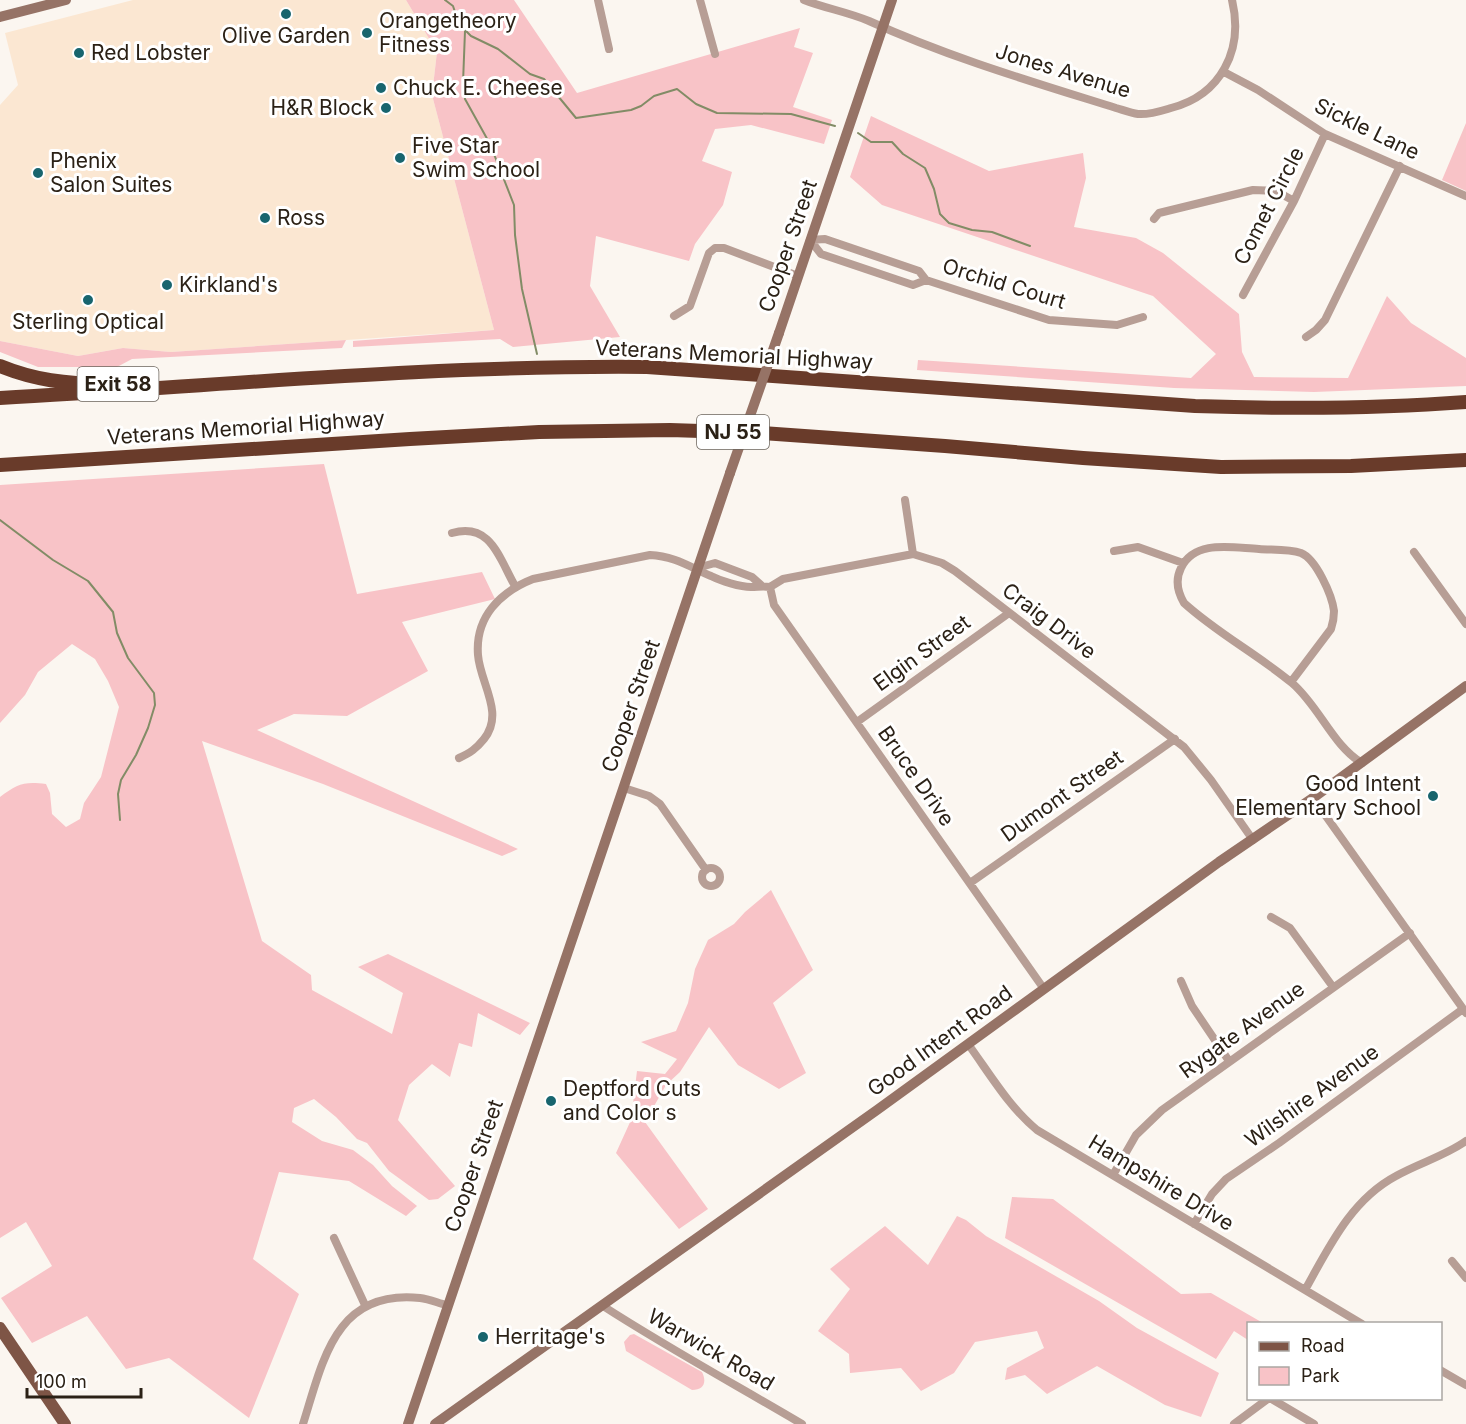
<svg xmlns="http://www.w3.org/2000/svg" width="1466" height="1424" font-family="Inter,sans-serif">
  <rect width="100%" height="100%" fill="#fbf6f0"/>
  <path fill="#fbe7d2" d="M 133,0 L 406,0 L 437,52 L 432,95 L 494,330 L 171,352 L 123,348 L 78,356 L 0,341 L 0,105 L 18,85 L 5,33 Z"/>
  <path fill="#f8c3c7" d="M 406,0 L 514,0 L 577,93 L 800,28 L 794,47 L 813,53 L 793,107 L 832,120 L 824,144 L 751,125 L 715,129 L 702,161 L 732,172 L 723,205 L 695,244 L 689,261 L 596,236 L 590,286 L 620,337 L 513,347 L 500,339 L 353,347 L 353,341 L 494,330 L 432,95 L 437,52 Z
    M 871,116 L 989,171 L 1083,153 L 1086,178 L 1074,227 L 1136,238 L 1163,253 L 1239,314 L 1242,352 L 1254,377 L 1348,378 L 1387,296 L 1411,323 L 1466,358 L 1466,386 L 1314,392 L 1174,388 L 917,370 L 918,360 L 1191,378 L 1216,354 L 1153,296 L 882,205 L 850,177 Z
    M 1466,123 L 1466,191 L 1442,180 Z
    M 346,340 L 342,348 L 132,359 L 117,367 L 38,367 L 0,352 L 0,341 L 78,356 L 123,348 L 171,352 Z
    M 324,464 L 357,594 L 482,572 L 495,599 L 402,622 L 428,671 L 347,716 L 294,714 L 257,730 L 518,849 L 502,856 L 323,784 L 202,741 L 262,941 L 311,975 L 312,990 L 392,1034 L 403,993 L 358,967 L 388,954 L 530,1023 L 520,1035 L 478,1013 L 472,1047 L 459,1043 L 450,1077 L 432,1064 L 409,1085 L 398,1120 L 455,1186 L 438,1199 L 429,1200 L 389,1171 L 367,1143 L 357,1139 L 336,1117 L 314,1099 L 294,1108 L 292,1122 L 322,1141 L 353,1150 L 373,1165 L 392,1186 L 417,1206 L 406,1216 L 349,1181 L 279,1172 L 253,1259 L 299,1294 L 249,1418 L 169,1358 L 126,1369 L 87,1316 L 32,1343 L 1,1298 L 52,1266 L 26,1222 L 0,1238 L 0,797 C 17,784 24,781 46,784 L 50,793 L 52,814 L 66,827 L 80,819 L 84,803 L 101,777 L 119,707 L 108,681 L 95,659 L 72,644 L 38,672 L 25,695 L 0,723 L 0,485 Z
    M 771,890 L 813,970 L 773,1003 L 806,1073 L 779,1089 L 738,1065 L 709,1027 L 680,1072 L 666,1085 L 645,1122 L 708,1209 L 679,1229 L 616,1153 L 631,1120 L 637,1071 L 665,1074 L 677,1059 L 641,1042 L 676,1031 L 688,1003 L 695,969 L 708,940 L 734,924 L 745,912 Z
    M 1012,1197 L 1053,1199 L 1181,1294 L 1211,1293 L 1263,1323 L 1248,1324 L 1248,1340 L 1234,1331 L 1216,1359 L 1005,1238 Z
    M 957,1216 L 966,1220 L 986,1236 L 1099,1301 L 1137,1328 L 1219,1373 L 1201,1417 L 1165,1405 L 1097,1366 L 1047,1394 L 1025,1375 L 1005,1380 L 1007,1368 L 1044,1348 L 1037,1331 L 975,1342 L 954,1373 L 921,1391 L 901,1368 L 850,1373 L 849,1354 L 818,1331 L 850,1289 L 830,1269 L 885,1226 L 928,1265 Z
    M 634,1334 L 702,1372 C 707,1382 704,1390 692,1390 L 626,1351 L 624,1342 L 630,1335 Z"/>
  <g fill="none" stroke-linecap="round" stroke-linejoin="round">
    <path stroke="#828c66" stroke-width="2" d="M 445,0 L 453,6 L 459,24 L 471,36 L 498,49 L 530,74 L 544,79 L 576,118 L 631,110 L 641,106 L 654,96 L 677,89 L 696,104 L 717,113 L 791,114 L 835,126
      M 465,31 L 463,83 L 465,99 L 490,144 L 514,205 L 515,235 L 522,289 L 537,354
      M 858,133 L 871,142 L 892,142 L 903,154 L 925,168 L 934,189 L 940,214 L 949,223 L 972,230 L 992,232 L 1030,246
      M 0,520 L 53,560 L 88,581 L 113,612 L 117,633 L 128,658 L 154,693 L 155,705 L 148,728 L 136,755 L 121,780 L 118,794 L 120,820"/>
    <path stroke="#b79e95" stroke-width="8" d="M 598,0 L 609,49
      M 700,0 L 715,54
      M 804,0 C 824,8 848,12 869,21 C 948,57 1033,82 1116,108 C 1123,110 1131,113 1138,114 C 1149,115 1161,111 1171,108 C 1221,95 1244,50 1232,0
      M 1224,72 L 1258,90 L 1325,134 L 1466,196
      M 1154,219 L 1159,213 L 1253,190 L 1276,191 L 1294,201
      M 810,240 L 825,239 L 919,271 L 926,280 L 1049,320 L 1117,325 L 1143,317
      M 810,240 L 821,254 L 913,285 L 926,280
      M 1243,295 L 1294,201 L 1325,134
      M 674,316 L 690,306 L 709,253 L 715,248 L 724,248 L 798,276
      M 1306,337 L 1316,330 L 1325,320 L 1400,166
      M 905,500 L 913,554
      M 452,533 C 491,522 499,558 515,586
      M 1114,551 L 1138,547 L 1183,563
      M 1414,552 L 1466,624
      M 697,568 L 715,563 L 752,577 L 761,585
      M 770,587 L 783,579 L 913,554 L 942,563 L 955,571 L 1184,747 L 1211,780 L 1253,840
      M 1291,682 L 1331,629 C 1333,623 1334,617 1334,611 C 1332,595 1316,559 1301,553 C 1289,549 1272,550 1259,549 C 1233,548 1195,539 1181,568 C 1175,580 1177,591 1184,603 C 1217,633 1257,654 1292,683 C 1319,706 1333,746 1362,763
      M 857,722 L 1009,613
      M 459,758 C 470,753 476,749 484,739 C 505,713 480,683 478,655 C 475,617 500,592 533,579 L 650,555 C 674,556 690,567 711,576 C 721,581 740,587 751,587 C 758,587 763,586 770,587 L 774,605 L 1044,989
      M 624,788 L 649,796 L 660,804 L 706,870
      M 1313,798 L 1466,1013
      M702 877a9 9 0 1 1 18 0a9 9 0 1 1-18 0Z
      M 970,883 L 1175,739
      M 1271,917 L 1290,928 L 1333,987
      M 1181,981 L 1192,1006 L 1229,1061
      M 968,1044 C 990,1074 1009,1107 1037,1130 L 1362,1324
      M 1113,1175 L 1136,1135 L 1162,1110 L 1410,933
      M 1194,1224 L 1212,1194 L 1226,1179 L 1279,1143 L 1463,1009
      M 334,1238 L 365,1305
      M 1452,1261 L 1466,1278
      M 1305,1290 C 1329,1247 1351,1200 1396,1176 C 1419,1163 1445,1156 1466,1141
      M 603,1306 C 668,1348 736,1385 802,1424
      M 1440,1370 L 1466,1385
      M 1270,1398 L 1314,1424
      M 303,1424 C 323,1361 335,1289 420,1298 C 429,1299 438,1303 446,1305
      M 1234,1424 L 1269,1398"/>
    <path stroke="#967366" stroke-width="10" d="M 0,17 L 66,0
      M 779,333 L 892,0
      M 408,1424 L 730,473
      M 435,1424 L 877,1110 L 1219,862 L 1313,798 L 1466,686"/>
    <path stroke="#7e5546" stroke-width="12" d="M 0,1328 L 65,1424"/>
    <path stroke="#693b2a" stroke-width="14" d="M 0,366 C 34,380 67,384 104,384
      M 0,398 C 215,386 431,365 647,367 L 1195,406 C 1285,409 1376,409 1466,402
      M 0,465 L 410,439 L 539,432 L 670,430 L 762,433 L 945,446 L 1083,458 L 1221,467 L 1351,466 L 1466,460"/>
    <path stroke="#967366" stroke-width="10" d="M 730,473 L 779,333"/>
  </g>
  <g fill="#18656e" stroke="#fff" stroke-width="2">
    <circle cx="286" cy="14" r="6"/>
    <circle cx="367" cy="33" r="6"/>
    <circle cx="79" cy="53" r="6"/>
    <circle cx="381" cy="88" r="6"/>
    <circle cx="386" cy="108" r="6"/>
    <circle cx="400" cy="158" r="6"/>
    <circle cx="38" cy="173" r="6"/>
    <circle cx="265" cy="218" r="6"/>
    <circle cx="167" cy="285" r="6"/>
    <circle cx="88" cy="300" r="6"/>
    <circle cx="1433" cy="796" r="6"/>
    <circle cx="551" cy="1101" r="6"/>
    <circle cx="483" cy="1337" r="6"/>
  </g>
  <g text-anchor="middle" stroke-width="6" stroke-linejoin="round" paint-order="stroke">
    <g fill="#fff" stroke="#6b645c" stroke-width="1.5">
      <rect x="77.5" y="367" width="81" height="34" rx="4.5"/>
      <rect x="697" y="415" width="72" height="34" rx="4.5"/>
    </g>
    <g font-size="20" font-weight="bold" fill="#2b2116">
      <text x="118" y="391">Exit 58</text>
      <text x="733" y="439">NJ 55</text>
    </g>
    <g font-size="21" fill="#2b2116" stroke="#fff" text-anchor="start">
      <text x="379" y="28">Orangetheory<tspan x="379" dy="24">Fitness</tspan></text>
      <text x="286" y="43" text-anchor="middle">Olive Garden</text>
      <text x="91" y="60">Red Lobster</text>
      <text x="393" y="95">Chuck E. Cheese</text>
      <text x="374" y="115" text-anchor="end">H&amp;R Block</text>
      <text x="412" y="153">Five Star<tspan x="412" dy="24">Swim School</tspan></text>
      <text x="50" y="168">Phenix<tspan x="50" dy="24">Salon Suites</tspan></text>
      <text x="277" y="225">Ross</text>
      <text x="179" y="292">Kirkland's</text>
      <text x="88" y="329" text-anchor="middle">Sterling Optical</text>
      <text x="1421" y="791" text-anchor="end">Good Intent<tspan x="1421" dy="24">Elementary School</tspan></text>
      <text x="563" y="1096">Deptford Cuts<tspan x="563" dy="24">and Color s</tspan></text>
      <text x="495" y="1344">Herritage's</text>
    </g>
    <g font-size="21" fill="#2b2116" stroke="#fff">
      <text transform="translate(1063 71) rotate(17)" y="7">Jones Avenue</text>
      <text transform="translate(1367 129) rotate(26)" y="7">Sickle Lane</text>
      <text transform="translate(1269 206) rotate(-63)" y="7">Comet Circle</text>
      <text transform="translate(788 246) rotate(-71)" y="7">Cooper Street</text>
      <text transform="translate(1004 284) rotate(17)" y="7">Orchid Court</text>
      <text transform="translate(734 355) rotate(3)" y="7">Veterans Memorial Highway</text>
      <text transform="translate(246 428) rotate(-4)" y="7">Veterans Memorial Highway</text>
      <text transform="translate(1049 621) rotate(37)" y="7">Craig Drive</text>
      <text transform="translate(922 653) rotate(-36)" y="7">Elgin Street</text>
      <text transform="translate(631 706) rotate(-71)" y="7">Cooper Street</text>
      <text transform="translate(916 776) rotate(55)" y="7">Bruce Drive</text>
      <text transform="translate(1062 796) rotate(-35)" y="7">Dumont Street</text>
      <text transform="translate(1242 1030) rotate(-36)" y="7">Rygate Avenue</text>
      <text transform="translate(940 1041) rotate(-36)" y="7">Good Intent Road</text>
      <text transform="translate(1312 1096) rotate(-36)" y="7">Wilshire Avenue</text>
      <text transform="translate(474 1166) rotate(-71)" y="7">Cooper Street</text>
      <text transform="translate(1161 1183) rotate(31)" y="7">Hampshire Drive</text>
      <text transform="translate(711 1350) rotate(30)" y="7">Warwick Road</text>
    </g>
  </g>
  <rect x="1247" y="1322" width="195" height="78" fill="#ffffff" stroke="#aaa6a2" stroke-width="1.5"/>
  <rect x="1259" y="1342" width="30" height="9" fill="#7e5546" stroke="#aaa6a2" stroke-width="1.5"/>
  <text x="1301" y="1352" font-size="18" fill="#2b2116">Road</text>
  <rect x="1259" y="1367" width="30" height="18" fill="#f8c3c7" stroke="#aaa6a2" stroke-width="1.5"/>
  <text x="1301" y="1382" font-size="18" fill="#2b2116">Park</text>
  <path d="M27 1388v9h114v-9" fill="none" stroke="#2b2116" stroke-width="3"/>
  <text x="36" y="1388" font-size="18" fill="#2b2116" stroke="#ffffff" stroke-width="4.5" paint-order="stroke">100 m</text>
</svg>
